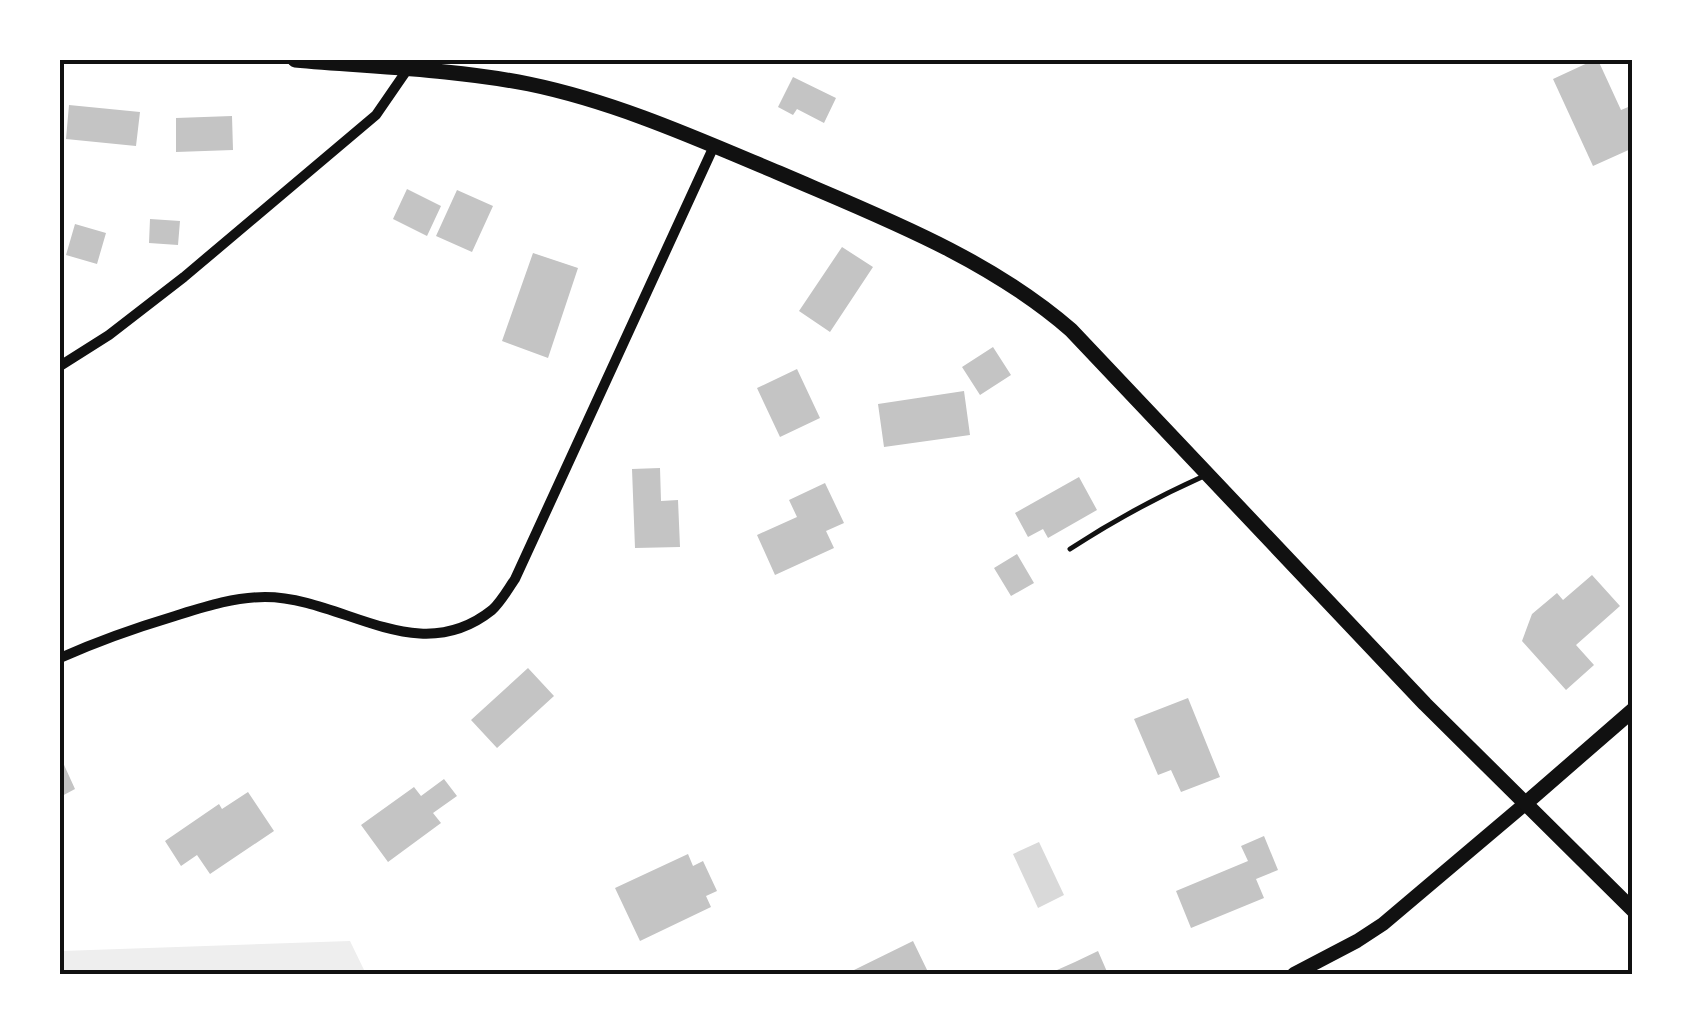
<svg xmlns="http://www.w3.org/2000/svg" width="1693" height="1034" font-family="Ubuntu,sans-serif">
  <rect width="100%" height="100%" fill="#fff"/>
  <path fill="#eee" d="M 350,941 L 366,974 L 60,974 L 60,948 L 62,951 Z"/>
  <path fill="#d9d9d9" d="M 1039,842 L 1064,895 L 1038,908 L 1013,854 Z"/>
  <path fill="#c4c4c4" d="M 1594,60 L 1598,60 L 1621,110 L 1633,105 L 1633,148 L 1593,166 L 1553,79 Z
    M 793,77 L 836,98 L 824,123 L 797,109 L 793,115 L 778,107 Z
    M 69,105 L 140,112 L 136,146 L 66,139 Z
    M 232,116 L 233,150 L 176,152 L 176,118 Z
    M 407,189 L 441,206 L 427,236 L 393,219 Z
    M 457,190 L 493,206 L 472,252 L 436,236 Z
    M 150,219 L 180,221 L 178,245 L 149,243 Z
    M 75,224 L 106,233 L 97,264 L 66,255 Z
    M 842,247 L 873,267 L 830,332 L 799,311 Z
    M 533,253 L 578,268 L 548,358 L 502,341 Z
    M 993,347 L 1011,375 L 980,395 L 962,367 Z
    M 797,369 L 820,418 L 780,437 L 757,388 Z
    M 964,391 L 970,435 L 884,447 L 878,404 Z
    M 660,468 L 661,501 L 678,500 L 680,547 L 635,548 L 632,469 Z
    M 1079,477 L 1097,510 L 1048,538 L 1043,529 L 1028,537 L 1015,513 Z
    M 825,483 L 844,523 L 826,531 L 834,548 L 775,575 L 757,535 L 797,517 L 789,500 Z
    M 1017,554 L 1034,583 L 1011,596 L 994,568 Z
    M 1592,575 L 1620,606 L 1576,645 L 1594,665 L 1566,690 L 1522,641 L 1532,614 L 1557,593 L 1563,600 Z
    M 528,668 L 554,696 L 497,748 L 471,720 Z
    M 1188,698 L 1220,777 L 1181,792 L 1171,770 L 1158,775 L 1134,719 Z
    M 60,756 L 75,789 L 60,797 Z
    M 444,779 L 457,796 L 433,813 L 441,823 L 388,862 L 361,825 L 414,787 L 421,796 Z
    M 248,792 L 274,831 L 210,874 L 197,855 L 181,866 L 165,841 L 219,804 L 222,809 Z
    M 1264,836 L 1278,870 L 1256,879 L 1264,898 L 1191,928 L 1176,891 L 1248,861 L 1241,846 Z
    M 688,854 L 693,866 L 703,861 L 717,891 L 706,896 L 711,907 L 640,941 L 615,888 Z
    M 913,941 L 929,974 L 856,974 L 854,970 Z
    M 1098,951 L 1108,974 L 1048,974 L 1075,962 Z"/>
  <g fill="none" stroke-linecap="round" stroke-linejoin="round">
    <path stroke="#111" stroke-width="5" d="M 1070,549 C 1113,521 1157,497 1204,476"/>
    <path stroke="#111" stroke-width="10" d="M 60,366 L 109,335 L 184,277 L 376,115 L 407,70
      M 60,658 C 98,641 135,628 175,616 C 204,607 234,597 265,597 C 343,597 417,670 492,610 C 501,602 508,589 515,579 L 714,146"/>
    <path stroke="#111" stroke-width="14" d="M 1294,974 L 1357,941 L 1383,924 L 1526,803"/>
    <path stroke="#111" stroke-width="15" d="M 295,60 C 373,67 453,69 529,84 C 616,102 698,139 779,173 C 881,217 987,257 1071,330 L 1425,704 L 1633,910
      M 1526,803 L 1633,710"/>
  </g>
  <rect width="1693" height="1034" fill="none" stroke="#ffffff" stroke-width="125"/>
  <rect x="62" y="62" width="1568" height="910" fill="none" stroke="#111" stroke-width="4"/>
</svg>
